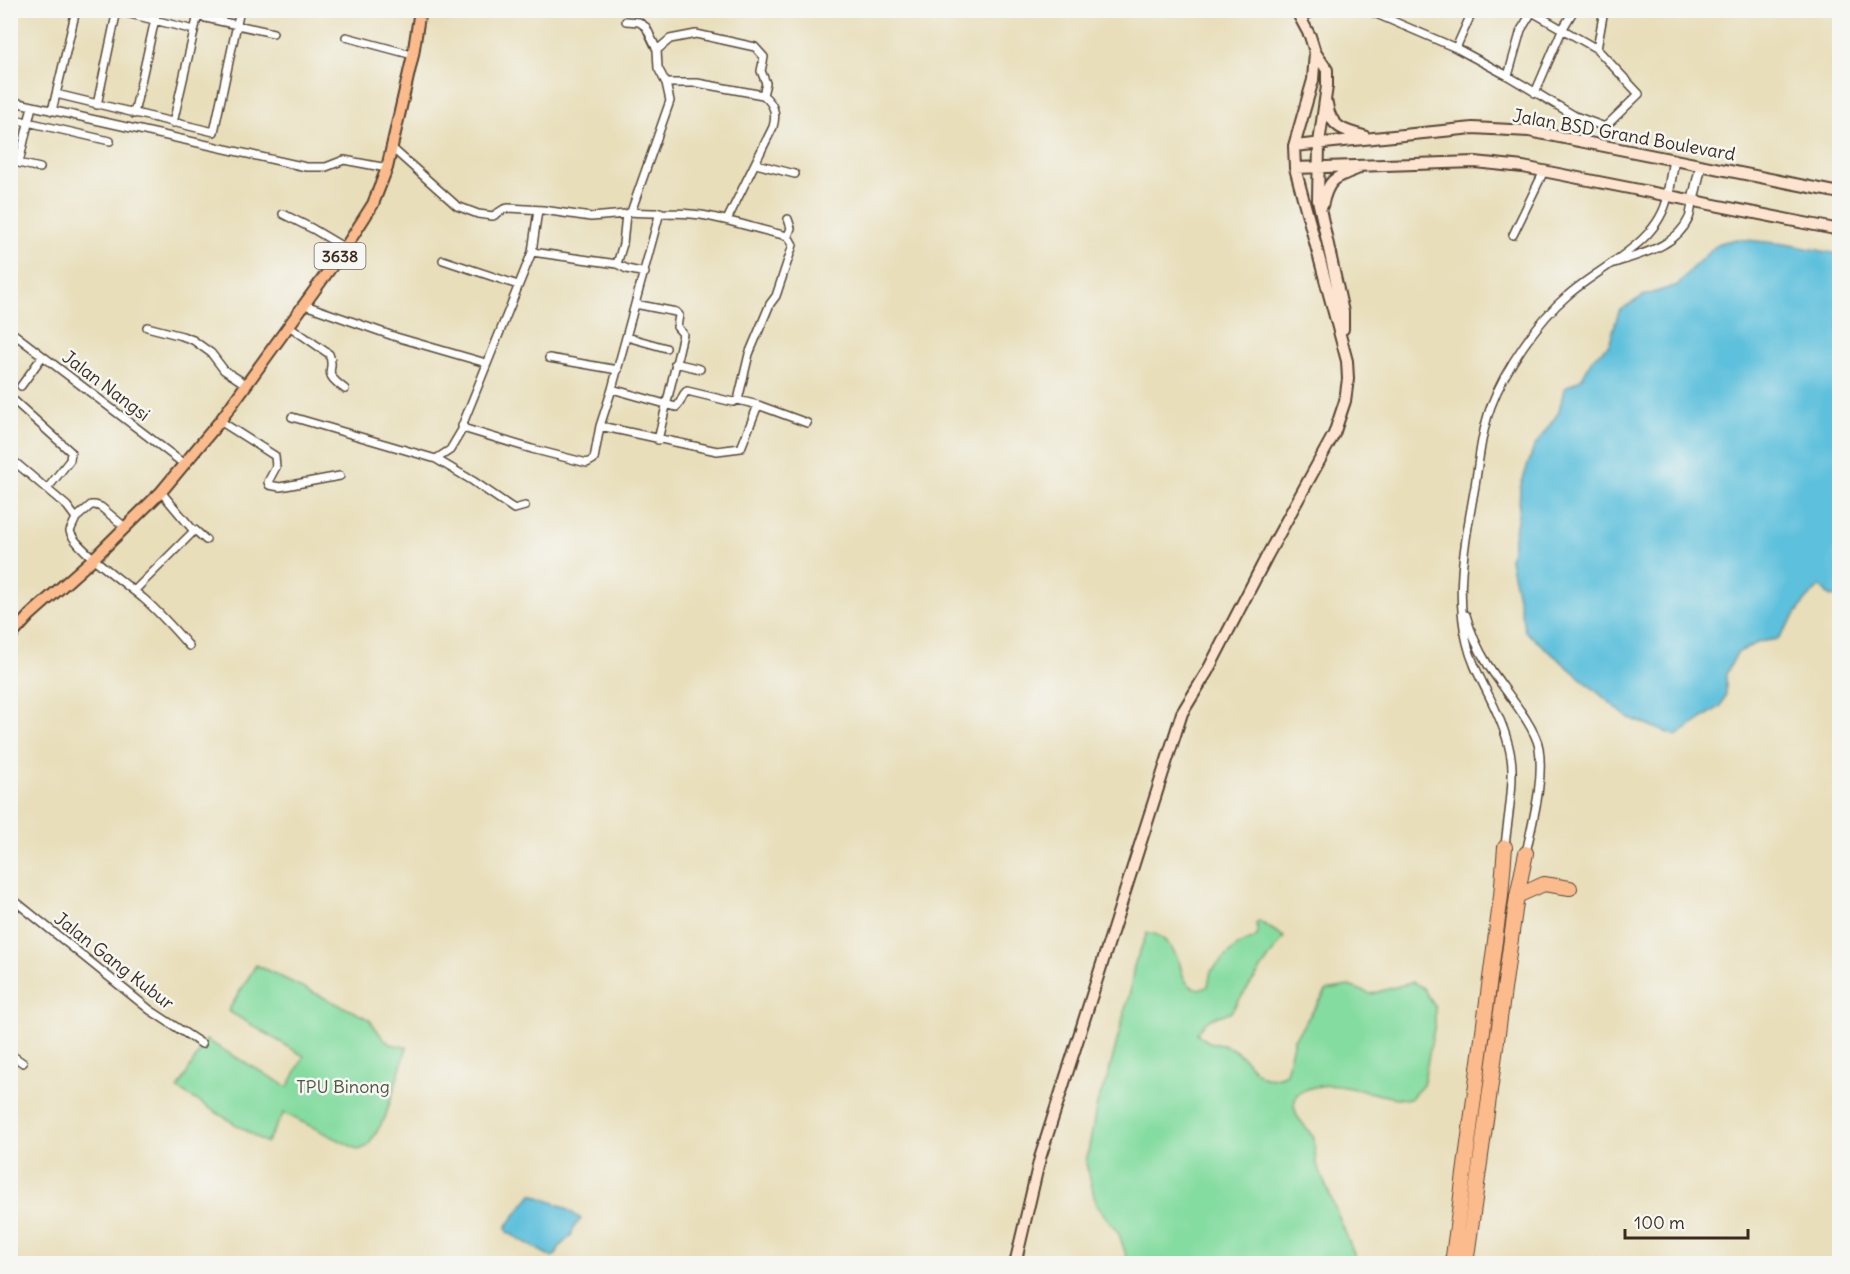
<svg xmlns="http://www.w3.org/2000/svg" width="1850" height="1274" font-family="Delius,sans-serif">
  <rect width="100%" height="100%" fill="#f6f6f2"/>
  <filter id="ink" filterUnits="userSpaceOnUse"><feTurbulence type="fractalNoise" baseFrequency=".0167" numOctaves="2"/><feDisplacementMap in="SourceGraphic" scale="12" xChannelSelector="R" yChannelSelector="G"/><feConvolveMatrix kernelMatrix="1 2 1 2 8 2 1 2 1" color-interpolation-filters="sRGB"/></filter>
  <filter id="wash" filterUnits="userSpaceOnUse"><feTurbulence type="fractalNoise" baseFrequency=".008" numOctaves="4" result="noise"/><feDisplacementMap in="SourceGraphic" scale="24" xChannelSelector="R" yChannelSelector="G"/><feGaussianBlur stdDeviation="1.35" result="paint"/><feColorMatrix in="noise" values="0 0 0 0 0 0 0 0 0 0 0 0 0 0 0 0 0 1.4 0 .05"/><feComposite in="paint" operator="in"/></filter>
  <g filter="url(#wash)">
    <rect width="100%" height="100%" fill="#e8deba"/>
    <path fill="#85dca0" stroke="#60835f" stroke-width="1.5" d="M 1259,921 L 1284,937 L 1230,1013 C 1215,1016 1206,1019 1197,1033 C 1209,1046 1216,1042 1231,1048 C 1253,1059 1255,1089 1286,1073 L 1294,1039 L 1327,990 L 1349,986 L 1371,994 L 1413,982 L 1423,988 L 1435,1007 L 1435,1024 L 1423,1085 L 1410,1099 C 1371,1099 1334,1072 1297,1094 L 1294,1105 L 1297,1116 L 1314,1138 L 1316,1162 L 1355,1256 L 1352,1263 L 1125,1263 L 1126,1255 L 1119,1234 L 1096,1204 L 1086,1163 L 1097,1104 L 1108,1076 L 1130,991 L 1134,966 L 1147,933 C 1163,932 1175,951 1180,964 C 1181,969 1182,974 1184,978 C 1188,987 1200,992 1208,986 L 1211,971 L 1238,945 L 1255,938 L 1258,934 L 1256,924 Z
      M 256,965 L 369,1019 L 382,1037 L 391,1044 L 407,1047 L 385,1118 L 368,1146 L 359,1150 L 284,1113 L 266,1143 L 178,1089 L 206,1040 L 288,1087 L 304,1056 L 228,1011 Z"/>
    <path fill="#5dc0dc" stroke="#4c757d" stroke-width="1.5" d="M 1737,239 L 1785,244 L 1839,254 L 1839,597 L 1828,595 L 1820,586 L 1806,600 L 1778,639 L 1759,642 L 1737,653 L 1726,674 L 1726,694 L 1721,706 L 1676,736 L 1627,717 L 1525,631 L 1510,560 L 1519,509 L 1520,488 L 1534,447 L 1559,412 L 1564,389 L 1582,378 L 1593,358 L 1609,345 L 1619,311 L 1643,296 L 1678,285 L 1690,270 L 1719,243 Z
      M 532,1194 L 562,1206 L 581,1219 L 574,1227 L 571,1236 L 560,1246 L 556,1255 L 551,1257 L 507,1232 L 506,1227 Z"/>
  </g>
  <g filter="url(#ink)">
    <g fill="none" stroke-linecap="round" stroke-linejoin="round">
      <defs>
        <path id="minor" d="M 114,10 L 194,30
          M 1367,10 L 1456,48 L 1508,76 L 1575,116 L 1605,127 L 1639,94 L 1597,49 L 1532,12 L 1533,10
          M 1705,11 L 1705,10
          M 197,16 L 273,33
          M 1301,19 L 1317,10
          M 626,21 L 639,22 L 646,27 L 657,50 L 658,68 L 666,83
          M 346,37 L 413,55
          M 1456,48 L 1473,10
          M 1597,49 L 1604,10
          M 657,50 L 670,39 L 696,34 L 755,47 L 764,57 L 761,71 L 766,83 L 763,95
          M 1508,76 L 1521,30 L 1532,12 L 1530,10
          M 1535,93 L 1562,30 L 1574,10
          M 56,94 L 214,132 L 240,10
          M 10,101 L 306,167 L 326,167 L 344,160 L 387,168
          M 97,105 L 117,10
          M 52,111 L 76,10
          M 134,114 L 157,10
          M 10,118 L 110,141
          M 173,123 L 199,10
          M 392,148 L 457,206 L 478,214 L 493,216 L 504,209 L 509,208 L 543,210 L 591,217 L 626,214 L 631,212 C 654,214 678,212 701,215 C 731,220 759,230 788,236
          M 10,161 L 40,168
          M 19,163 L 32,106
          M 756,164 L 795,174
          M 538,210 L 532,252 L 462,426 L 466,429 L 532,449 L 587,463 L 594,459 L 600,426 L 612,389 L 660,212
          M 631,212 L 670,101 L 666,83 L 697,83 L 763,95 C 774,104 777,113 773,127 L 727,220
          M 283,214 L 313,229 L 345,248
          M 1513,235 L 1544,171
          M 532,252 L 617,264 L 627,269 L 645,273
          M 443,260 L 518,285
          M 1614,263 C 1641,254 1676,247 1689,218 C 1691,213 1691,206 1693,200
          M 617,264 L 623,244 L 626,214
          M 635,304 L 676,312 L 679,315 L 677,327 L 683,334 L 658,440
          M 305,305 L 396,337 L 486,363
          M 289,326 L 329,354 C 337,372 319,370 345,389
          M 147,327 L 182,336 L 193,340 L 211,353 L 224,370 L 247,385
          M 10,331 L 184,464
          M 627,337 L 666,348
          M 549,358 L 618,370
          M 675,363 L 700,369
          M 21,386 L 42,357
          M 612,389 L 676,407 C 682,403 681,395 687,391 L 733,402 L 738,400 L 749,354 L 770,304 L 776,296 L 793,245 L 788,236 L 791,228 L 788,219
          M 10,397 L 71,452 L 70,460 L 47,489
          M 738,400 L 758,405 L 807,423
          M 292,417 L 436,459 L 473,481 L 514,509 L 525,506
          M 220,421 L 275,456 L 276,467 L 268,482 L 269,485 L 280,487 L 340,476
          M 600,426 L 717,451 L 741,448 L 758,405
          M 10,458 L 67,506 L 76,518
          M 436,459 L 450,450 L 463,428
          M 126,528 L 101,507 L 95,505 L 91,505 L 76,518 L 70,531 C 73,547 129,586 144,599 C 160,613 175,630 189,646
          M 195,530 L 206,540
          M 134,591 L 194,531 L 161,492
          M 1466,615 C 1471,634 1478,649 1488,665 C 1501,686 1535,725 1539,748 C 1544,782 1533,819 1526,853
          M 1505,847 C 1507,823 1512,799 1512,775 C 1513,756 1505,731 1497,713 C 1487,689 1473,669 1467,643 C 1454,590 1466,538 1475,486 C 1479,459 1482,431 1491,406 C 1505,369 1538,320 1568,295 C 1602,265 1659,244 1668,195
          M 10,897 L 150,1010 L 202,1044
          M 10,1054 L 23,1063"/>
        <path id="tertiary" d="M 1668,195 L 1674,159
          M 1693,200 L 1701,165"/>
        <path id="secondary" d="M 1296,10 L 1310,36 L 1315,52 L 1327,70 L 1327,86 L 1319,143 L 1318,200 L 1343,312 L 1343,329
          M 1327,104 C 1330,127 1344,131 1364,136
          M 1294,146 L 1473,128 L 1529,131 L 1840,193
          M 1295,168 L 1475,162 L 1523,167 L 1840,230
          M 1322,206 C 1328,180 1333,178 1357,169
          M 1015,1264 L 1040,1158 L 1182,713 L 1207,672 L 1267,556 L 1334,434 L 1345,401 L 1348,379 L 1347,361 L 1295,168 L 1294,146 L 1313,80 L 1315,52"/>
        <path id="primary" d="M 10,637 L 30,615 L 94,558 L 161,492 L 220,421 L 345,248 L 373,204 L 387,168 L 413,55 L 420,10"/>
        <path id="motorway" d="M 1517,896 L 1544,884 L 1570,888
          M 1452,1264 L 1501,896 L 1505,847
          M 1466,1264 L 1517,896 L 1526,853"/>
      </defs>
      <use href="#minor" stroke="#554535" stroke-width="10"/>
      <use href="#tertiary" stroke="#554535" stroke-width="12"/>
      <use href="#secondary" stroke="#554535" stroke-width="14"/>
      <use href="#primary" stroke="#554535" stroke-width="14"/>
      <use href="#motorway" stroke="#554535" stroke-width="16"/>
      <use href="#minor" stroke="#fff" stroke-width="7"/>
      <use href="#tertiary" stroke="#fff" stroke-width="9"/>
      <use href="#secondary" stroke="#fde4d1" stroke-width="10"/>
      <use href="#primary" stroke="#fbbb8c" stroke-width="10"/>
      <use href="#motorway" stroke="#fbbb8c" stroke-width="14"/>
    </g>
  </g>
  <g text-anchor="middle" stroke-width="5" stroke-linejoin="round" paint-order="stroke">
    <rect fill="#f6f6f2" stroke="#73675e" stroke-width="1.5" x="314.5" y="243" width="51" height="26" rx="4.5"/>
    <g font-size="16" font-weight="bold" fill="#3b2a1e">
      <text x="340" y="262">3638</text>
    </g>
    <g font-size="18" fill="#3b2a1e" stroke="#f6f6f2">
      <text transform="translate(1624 135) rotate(10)" y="6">Jalan BSD Grand Boulevard</text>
      <text transform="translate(106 386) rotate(37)" y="6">Jalan Nangsi</text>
      <text transform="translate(114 961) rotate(38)" y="6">Jalan Gang Kubur</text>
    </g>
    <g font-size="18" fill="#4e563e" stroke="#f6f6f2">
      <text x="343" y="1093">TPU Binong</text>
    </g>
  </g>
  <rect width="1850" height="1274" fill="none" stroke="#f6f6f2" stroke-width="36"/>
  <path d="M1625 1229v9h123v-9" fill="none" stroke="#3b2a1e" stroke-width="3"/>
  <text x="1634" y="1229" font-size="18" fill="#3b2a1e" stroke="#f6f6f2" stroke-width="4.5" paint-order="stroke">100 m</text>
</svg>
